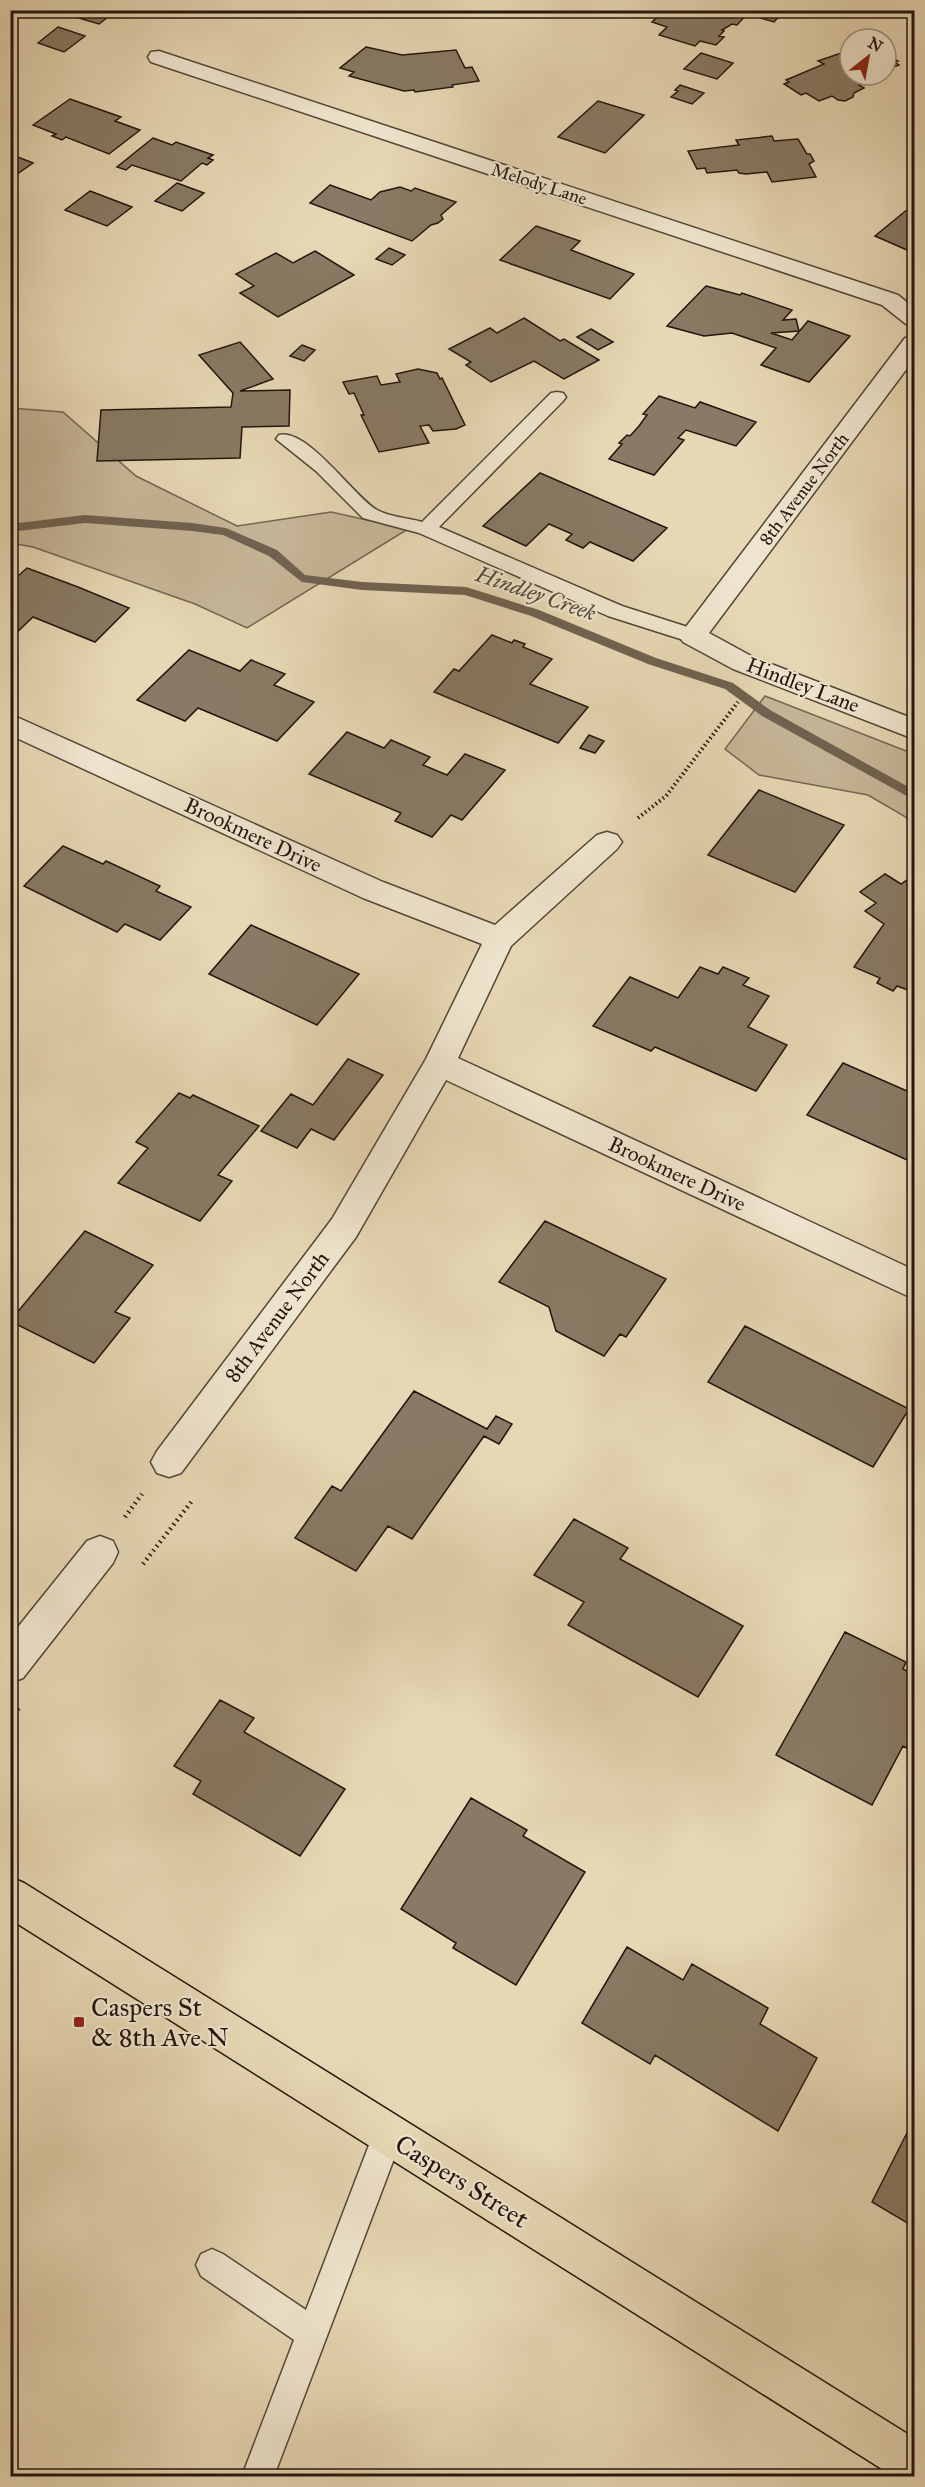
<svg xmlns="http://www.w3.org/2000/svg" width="925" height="2487" font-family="'IM FELL Great Primer',serif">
  <rect width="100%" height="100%" fill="#e7d7b4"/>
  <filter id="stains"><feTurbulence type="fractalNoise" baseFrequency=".00333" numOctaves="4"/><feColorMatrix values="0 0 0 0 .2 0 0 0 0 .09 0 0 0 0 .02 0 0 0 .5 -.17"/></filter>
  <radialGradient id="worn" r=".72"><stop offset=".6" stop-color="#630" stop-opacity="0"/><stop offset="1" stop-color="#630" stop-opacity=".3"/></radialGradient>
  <path fill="#c6b698" stroke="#746653" stroke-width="1.5" d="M 10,408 L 63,412 L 136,476 L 237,526 L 331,512 L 408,529 L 247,628 L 195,604 L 33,547 L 11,543 Z
    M 765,696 L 914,754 L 914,822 L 868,795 L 759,775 L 725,749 Z"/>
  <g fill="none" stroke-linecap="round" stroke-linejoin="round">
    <path fill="#706250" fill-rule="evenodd" d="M 85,515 L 192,523 L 226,528 L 277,550 L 305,575 L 362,582 L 466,587 L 539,610 L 656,658 L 733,683 L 770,710 L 914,790 L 914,800 L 762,716 L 725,689 L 648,664 L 531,616 L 465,595 L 362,590 L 302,582 L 269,556 L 223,535 L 192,531 L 85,523 L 10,532 L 10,524 Z"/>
  </g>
  <path fill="#887a64" stroke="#22150e" stroke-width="1.5" d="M 79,10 L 117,10 L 99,24 L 72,16 Z
    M 665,10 L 785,10 L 774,22 L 747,14 L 737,25 L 732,24 L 722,30 L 724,31 L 719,36 L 724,37 L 716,45 L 700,41 L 695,46 L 659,35 L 667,27 L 652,22 Z
    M 58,27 L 85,36 L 64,52 L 38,43 Z
    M 366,47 L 402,55 L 456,50 L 465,68 L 472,67 L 479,81 L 452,85 L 453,87 L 415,92 L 414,90 L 404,91 L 349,76 L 354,72 L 340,68 Z
    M 850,50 L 850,75 L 875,75 L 872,76 L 874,78 L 859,85 L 864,88 L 854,93 L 853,97 L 845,101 L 838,100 L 832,96 L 819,101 L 806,93 L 801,95 L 784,84 L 789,82 L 786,80 L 824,64 L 818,61 Z
    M 701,53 L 733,63 L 717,79 L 684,69 Z
    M 886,54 L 898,61 L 895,62 L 899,65 L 886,70 Z
    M 680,85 L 704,93 L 692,104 L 671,97 L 678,91 L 675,90 Z
    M 70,99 L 121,117 L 115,121 L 140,130 L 109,154 L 66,137 L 62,140 L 52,136 L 56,134 L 33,125 Z
    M 598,101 L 644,115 L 605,153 L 558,137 Z
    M 772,136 L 774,141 L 798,139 L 807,154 L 810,154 L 814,161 L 809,164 L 816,177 L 772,182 L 767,172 L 746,174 L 739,173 L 737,170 L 707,173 L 705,168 L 697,169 L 688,151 L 739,145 L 736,140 Z
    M 153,138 L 172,145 L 176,142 L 213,155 L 208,158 L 213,160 L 207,165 L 202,163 L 181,181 L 132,165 L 126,170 L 117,167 Z
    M 10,154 L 33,163 L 10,179 Z
    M 177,183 L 204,193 L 182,211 L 155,201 Z
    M 330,185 L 371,200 L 380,192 L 400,187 L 411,191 L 415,188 L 456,202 L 441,215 L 443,219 L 438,223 L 431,225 L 412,241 L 310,203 Z
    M 90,191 L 132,207 L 107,226 L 65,210 Z
    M 914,204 L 914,253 L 875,236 Z
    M 536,226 L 580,241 L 571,250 L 634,274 L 610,299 L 500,260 Z
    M 389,248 L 405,255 L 392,265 L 376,259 Z
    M 315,251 L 354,275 L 278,317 L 240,293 L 254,286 L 236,274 L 276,253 L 293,263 Z
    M 706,286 L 740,295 L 742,293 L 792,310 L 783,320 L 796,319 L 799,331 L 771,333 L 792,340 L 808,321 L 850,336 L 809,382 L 761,365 L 776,348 L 732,333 L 704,336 L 667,326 Z
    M 524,318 L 560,341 L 564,339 L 599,360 L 564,379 L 534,361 L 491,382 L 466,365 L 471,362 L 449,349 L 490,328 L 497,333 Z
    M 591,329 L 613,342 L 598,350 L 577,337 Z
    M 240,342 L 273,379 L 240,391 L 290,390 L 289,426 L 242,427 L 240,458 L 97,461 L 101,410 L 231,407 L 233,393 L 199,355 Z
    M 302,345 L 315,350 L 304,361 L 290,356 Z
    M 418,369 L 437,373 L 440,379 L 442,378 L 465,425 L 456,429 L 433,431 L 429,425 L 420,426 L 429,443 L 379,452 L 361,415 L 364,415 L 354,393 L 349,394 L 343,382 L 377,376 L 381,385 L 400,382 L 396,374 Z
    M 659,396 L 695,408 L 700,402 L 756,422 L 736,446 L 686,430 L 678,438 L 684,440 L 654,475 L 609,459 L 622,444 L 619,443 L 627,435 L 630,436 L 639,426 L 647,415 L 643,414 Z
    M 540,473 L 667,528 L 633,561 L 590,542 L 583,548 L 566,540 L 572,534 L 549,524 L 526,546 L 483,526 Z
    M 27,568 L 78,587 L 129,608 L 95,642 L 33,617 L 10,639 L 10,583 Z
    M 492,635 L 512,643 L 514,640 L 525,644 L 523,647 L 552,659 L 530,684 L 588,707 L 558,743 L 434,692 L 454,669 L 459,671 Z
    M 189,650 L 240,671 L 251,660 L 285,674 L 274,685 L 314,702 L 277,741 L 198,708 L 185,721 L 137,700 Z
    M 347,732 L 384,748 L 391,740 L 430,757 L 423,765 L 447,775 L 465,754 L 505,770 L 462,820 L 451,815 L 432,837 L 395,821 L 401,813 L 309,774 Z
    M 589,735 L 604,741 L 595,753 L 580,748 Z
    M 759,790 L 844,825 L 795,892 L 708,855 Z
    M 63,846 L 103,864 L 106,861 L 160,886 L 156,891 L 191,907 L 160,940 L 125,924 L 117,932 L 24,886 Z
    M 885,874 L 901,884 L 914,875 L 914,980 L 908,990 L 897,986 L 893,991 L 877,983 L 880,978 L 854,967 L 884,924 L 865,911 L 876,903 L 860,892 Z
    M 251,925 L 359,974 L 317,1025 L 209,974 Z
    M 700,967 L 718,974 L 723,967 L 749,978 L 743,985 L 769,996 L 748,1027 L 787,1045 L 756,1091 L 655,1047 L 651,1051 L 593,1026 L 630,977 L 678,998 Z
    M 348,1059 L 383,1075 L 334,1140 L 311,1129 L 297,1148 L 261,1131 L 291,1094 L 313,1105 Z
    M 843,1063 L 914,1094 L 914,1163 L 807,1115 Z
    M 179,1093 L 190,1098 L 193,1095 L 259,1126 L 218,1175 L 232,1181 L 200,1221 L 118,1183 L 148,1148 L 136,1142 Z
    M 545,1221 L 666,1279 L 626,1337 L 620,1334 L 604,1356 L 556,1331 L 549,1307 L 499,1282 Z
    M 85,1231 L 153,1265 L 115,1312 L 130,1318 L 94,1363 L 10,1321 Z
    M 745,1326 L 909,1409 L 873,1467 L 708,1382 Z
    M 414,1391 L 487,1429 L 496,1416 L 512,1424 L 499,1444 L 484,1436 L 412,1539 L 388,1526 L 356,1571 L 295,1538 L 332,1486 L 341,1491 Z
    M 574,1519 L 628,1548 L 620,1559 L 743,1626 L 698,1697 L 568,1625 L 584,1602 L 534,1575 Z
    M 845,1632 L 906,1662 L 903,1669 L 914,1675 L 914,1752 L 903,1746 L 872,1805 L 776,1755 Z
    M 220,1700 L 254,1718 L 244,1732 L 345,1789 L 300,1856 L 193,1794 L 201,1781 L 174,1766 Z
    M 471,1798 L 527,1830 L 523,1836 L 585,1872 L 516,1985 L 453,1948 L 456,1943 L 401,1909 Z
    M 627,1947 L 683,1980 L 692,1964 L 768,2008 L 760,2024 L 817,2058 L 778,2131 L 655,2055 L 650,2064 L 582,2023 Z
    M 914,2119 L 914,2227 L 872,2202 Z"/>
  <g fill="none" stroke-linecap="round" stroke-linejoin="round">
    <defs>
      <path id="service" d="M 557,392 L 563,393 L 566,397 L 563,401 L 439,527 L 622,606 L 700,631 L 703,636 L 700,641 L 693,643 L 608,616 L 419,533 L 363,518 L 316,471 L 276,439 L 279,435 C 308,428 354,497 377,510 C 389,517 409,518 422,522 L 551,393 Z
        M 388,2120 L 399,2124 L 403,2135 L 274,2476 L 242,2476 L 294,2340 L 201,2276 L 196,2265 L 201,2254 L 212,2249 L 223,2254 L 306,2310 L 377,2124 Z"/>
      <path id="minor" d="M 159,51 L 898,295 L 914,308 L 914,326 L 906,324 L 882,305 L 151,62 L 148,57 L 151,52 Z
        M 914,336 L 914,359 L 709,633 L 753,657 L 914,719 L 914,739 L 733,669 L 683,642 L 679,636 L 905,338 Z
        M 10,714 L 383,882 L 495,925 L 597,835 L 607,832 L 617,835 L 622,842 L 617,849 L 511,946 L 458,1058 L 914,1270 L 914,1299 L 446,1080 L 356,1237 L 181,1473 L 169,1477 L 157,1473 L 151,1462 L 157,1451 L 332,1219 L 426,1059 L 482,944 L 363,898 L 10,735 Z
        M 100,1536 L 113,1541 L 118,1552 L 113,1563 L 23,1678 L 10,1683 L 10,1637 L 87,1541 Z"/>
      <path id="primary" d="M 10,1877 L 24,1883 L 914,2438 L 914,2476 L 893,2476 L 10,1919 Z"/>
    </defs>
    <use href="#service" stroke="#534638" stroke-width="3"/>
    <use href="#minor" stroke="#534638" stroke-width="3"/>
    <use href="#primary" stroke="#22150e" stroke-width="3"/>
    <path stroke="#22150e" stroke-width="4" stroke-dasharray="1.5 3" stroke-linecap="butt" d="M 638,818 L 666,796 L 738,702"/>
    <path stroke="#22150e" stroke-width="4.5" stroke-dasharray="1.5 4" stroke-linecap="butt" d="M 125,1517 L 142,1494
      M 143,1564 L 192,1501
      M 10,1717 L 19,1708"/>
    <use href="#service" fill="#efe5ce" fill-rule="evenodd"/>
    <use href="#minor" fill="#efe5ce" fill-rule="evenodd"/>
    <use href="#primary" fill="#e7d7b4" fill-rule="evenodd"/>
  </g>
  <rect fill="#8f2418" stroke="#efe5ce" stroke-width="2" x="73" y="2016" width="12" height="12" rx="3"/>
  <g text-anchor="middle" stroke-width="4.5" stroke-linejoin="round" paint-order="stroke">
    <g font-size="18" fill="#22150e" stroke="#efe5ce">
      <text transform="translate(539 184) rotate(18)" y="6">Melody Lane</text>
      <text transform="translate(804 489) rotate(-53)" y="6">8th Avenue North</text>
    </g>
    <g font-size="21" fill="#22150e" stroke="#efe5ce">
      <text transform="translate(803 685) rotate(21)" y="7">Hindley Lane</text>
      <text transform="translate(253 835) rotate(25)" y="7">Brookmere Drive</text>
      <text transform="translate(677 1174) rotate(25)" y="7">Brookmere Drive</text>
      <text transform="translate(277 1317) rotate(-53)" y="7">8th Avenue North</text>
    </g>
    <g font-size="22" font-style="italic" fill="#56483a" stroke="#efe5ce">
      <text transform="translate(536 593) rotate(19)" y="8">Hindley Creek</text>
    </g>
    <g font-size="26" fill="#22150e" stroke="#efe5ce" text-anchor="start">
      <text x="91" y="2016">Caspers St<tspan x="91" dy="30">&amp; 8th Ave N</tspan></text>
    </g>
    <g font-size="26" fill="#22150e" stroke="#efe5ce">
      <text transform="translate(462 2181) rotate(32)" y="9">Caspers Street</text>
    </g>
  </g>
  <rect width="925" height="2487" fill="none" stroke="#e7d7b4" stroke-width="36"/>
  <rect x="12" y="12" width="901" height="2463" fill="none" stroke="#22150e" stroke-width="3"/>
  <rect x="18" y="18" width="889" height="2451" fill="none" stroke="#22150e" stroke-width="1.5"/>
  <g transform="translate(868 57) rotate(31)"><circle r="28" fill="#efe5ce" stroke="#9d9281" stroke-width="1.5"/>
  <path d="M0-4.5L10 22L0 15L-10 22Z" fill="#8f2418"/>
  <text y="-9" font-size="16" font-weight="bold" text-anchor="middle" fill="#22150e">N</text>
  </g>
  <rect width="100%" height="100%" filter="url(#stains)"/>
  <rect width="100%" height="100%" fill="url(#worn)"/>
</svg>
